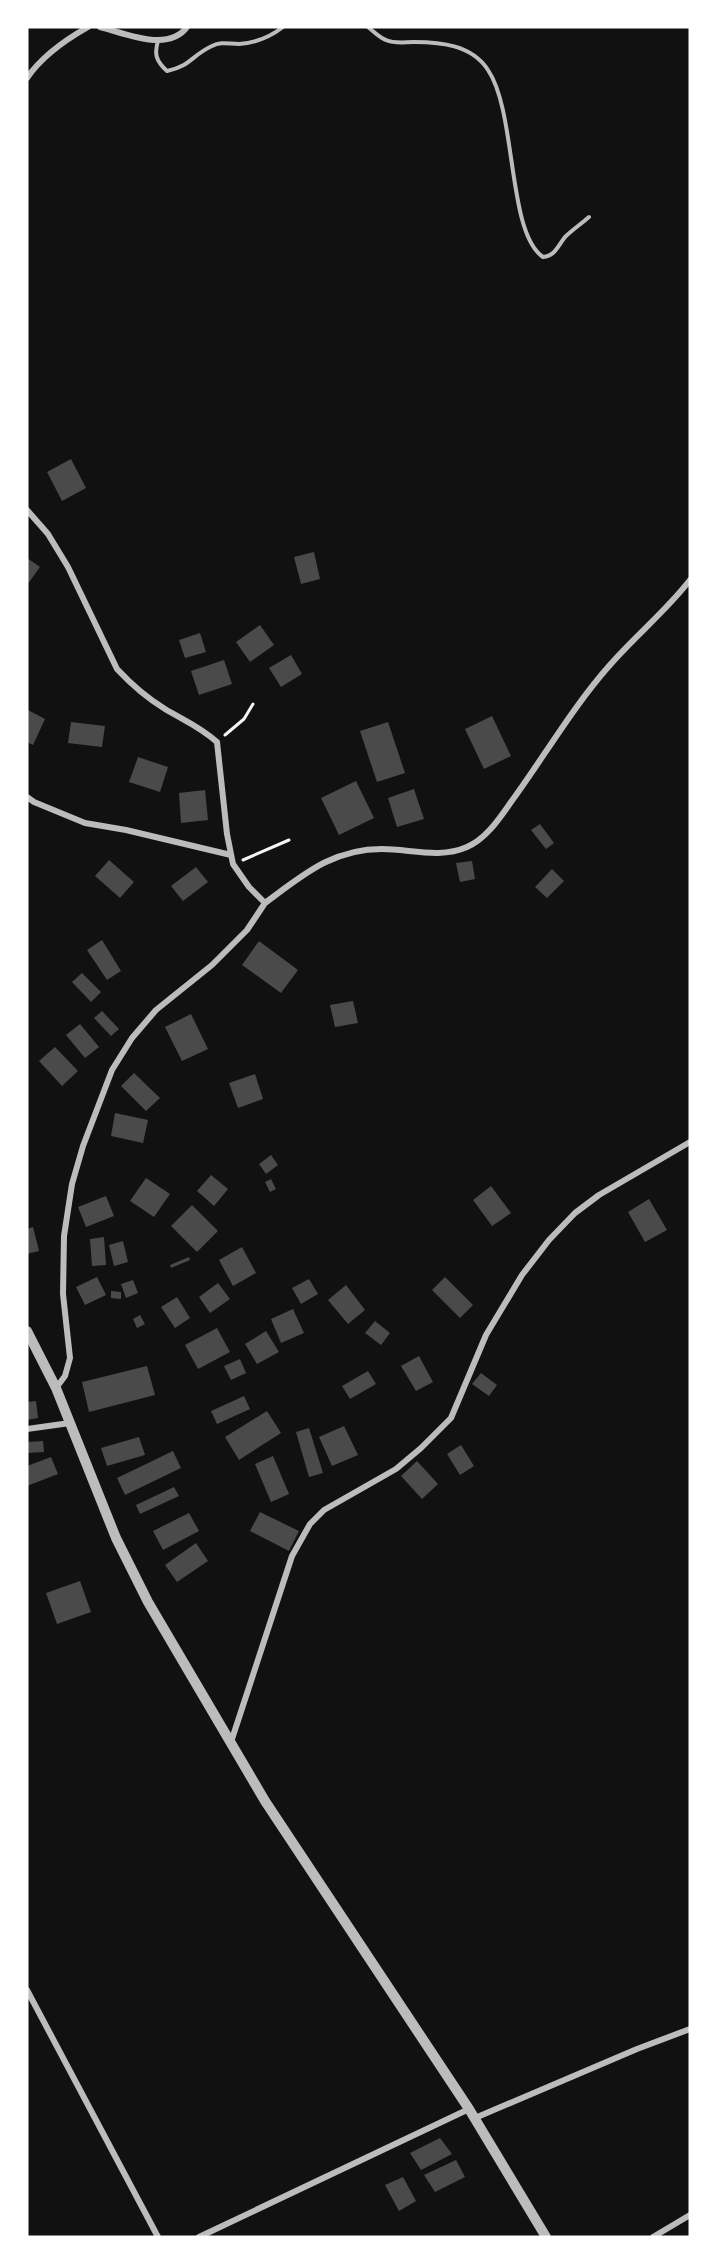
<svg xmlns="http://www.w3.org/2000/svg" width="717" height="2264" font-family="'Libre Baskerville',serif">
  <rect width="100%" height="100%" fill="#111"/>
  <path fill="#4a4a4a" d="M 71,459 L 86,488 L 62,501 L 47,472 Z
    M 314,552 L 320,579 L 301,584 L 294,557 Z
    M 27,558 L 40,567 L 27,585 Z
    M 260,625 L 274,645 L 250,662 L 236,642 Z
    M 200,633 L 206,652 L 185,658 L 179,640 Z
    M 291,655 L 302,674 L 281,687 L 269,668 Z
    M 224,660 L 232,684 L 199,695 L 191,671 Z
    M 28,710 L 45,719 L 33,745 L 27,742 Z
    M 492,716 L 511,756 L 484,769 L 465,729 Z
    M 71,722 L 105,726 L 102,747 L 68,743 Z
    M 388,722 L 405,773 L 377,782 L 360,731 Z
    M 138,757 L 168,767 L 160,792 L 129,782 Z
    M 356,781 L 374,818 L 339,835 L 321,798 Z
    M 414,789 L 424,819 L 397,827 L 388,798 Z
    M 205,790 L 208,820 L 181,823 L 179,793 Z
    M 540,824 L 554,843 L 546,849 L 531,830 Z
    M 109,860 L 134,882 L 120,898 L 95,876 Z
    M 472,861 L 475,879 L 460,882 L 456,863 Z
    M 196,867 L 208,882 L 183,901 L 171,886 Z
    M 552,869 L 564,881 L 547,898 L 535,887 Z
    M 102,940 L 121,971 L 107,980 L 87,950 Z
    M 259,941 L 298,970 L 281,993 L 242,965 Z
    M 82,973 L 101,992 L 91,1002 L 72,982 Z
    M 353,1001 L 358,1023 L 335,1027 L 330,1005 Z
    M 102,1011 L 119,1029 L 111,1036 L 94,1018 Z
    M 191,1014 L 208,1049 L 182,1061 L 165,1027 Z
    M 80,1024 L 99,1047 L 85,1058 L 66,1035 Z
    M 55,1047 L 78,1071 L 62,1086 L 39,1061 Z
    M 134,1073 L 160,1098 L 146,1111 L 121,1086 Z
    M 255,1074 L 263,1099 L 238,1108 L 229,1083 Z
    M 115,1113 L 148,1120 L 143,1143 L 111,1136 Z
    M 271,1155 L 278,1165 L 266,1174 L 259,1164 Z
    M 211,1175 L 228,1189 L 214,1206 L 197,1191 Z
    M 146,1178 L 170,1194 L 154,1217 L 130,1201 Z
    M 271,1179 L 276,1189 L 270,1192 L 265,1182 Z
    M 491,1186 L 511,1213 L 492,1226 L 473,1200 Z
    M 106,1196 L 114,1216 L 86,1227 L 78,1207 Z
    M 649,1199 L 667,1230 L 645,1242 L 628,1212 Z
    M 192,1205 L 218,1231 L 197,1252 L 171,1226 Z
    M 33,1227 L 39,1251 L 27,1254 L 27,1229 Z
    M 104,1237 L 106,1265 L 92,1266 L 90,1239 Z
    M 123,1241 L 128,1262 L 114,1266 L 109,1245 Z
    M 242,1247 L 256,1273 L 233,1286 L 219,1260 Z
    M 189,1257 L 190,1260 L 171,1268 L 170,1265 Z
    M 97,1277 L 106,1295 L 85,1305 L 76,1287 Z
    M 445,1277 L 473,1305 L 460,1318 L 432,1290 Z
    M 309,1279 L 318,1294 L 301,1304 L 292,1288 Z
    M 133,1280 L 138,1293 L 126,1298 L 121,1284 Z
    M 218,1283 L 230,1299 L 210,1313 L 199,1297 Z
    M 346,1285 L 365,1310 L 348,1324 L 328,1300 Z
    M 111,1291 L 121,1292 L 121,1299 L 111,1298 Z
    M 177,1297 L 190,1318 L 175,1328 L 161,1307 Z
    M 293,1309 L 304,1333 L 281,1343 L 271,1319 Z
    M 140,1315 L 145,1324 L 137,1328 L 133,1319 Z
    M 375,1321 L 390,1333 L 381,1345 L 365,1333 Z
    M 217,1328 L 230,1352 L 198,1369 L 185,1345 Z
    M 266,1331 L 279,1352 L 257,1364 L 245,1344 Z
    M 419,1356 L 433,1382 L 416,1391 L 401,1366 Z
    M 240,1359 L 246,1373 L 231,1380 L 224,1366 Z
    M 147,1366 L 155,1395 L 89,1412 L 82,1382 Z
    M 368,1371 L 376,1384 L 350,1399 L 342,1386 Z
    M 481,1373 L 497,1385 L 489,1396 L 472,1384 Z
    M 244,1396 L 250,1409 L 217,1424 L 211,1411 Z
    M 36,1401 L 38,1418 L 27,1420 L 27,1402 Z
    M 267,1411 L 281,1433 L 239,1460 L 225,1437 Z
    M 344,1426 L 358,1455 L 332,1466 L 319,1437 Z
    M 309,1428 L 323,1473 L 309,1477 L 296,1432 Z
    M 139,1437 L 145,1455 L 107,1466 L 101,1448 Z
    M 43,1441 L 44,1452 L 27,1453 L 27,1442 Z
    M 461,1445 L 474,1466 L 460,1475 L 447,1454 Z
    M 173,1451 L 181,1468 L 125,1495 L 117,1478 Z
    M 273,1456 L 289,1494 L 271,1502 L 255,1464 Z
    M 51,1457 L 58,1474 L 27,1486 L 27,1466 Z
    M 417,1461 L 438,1484 L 422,1499 L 401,1476 Z
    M 174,1487 L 179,1496 L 140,1514 L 136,1505 Z
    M 260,1512 L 299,1531 L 289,1551 L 250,1531 Z
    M 189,1513 L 199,1531 L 163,1550 L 153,1531 Z
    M 196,1543 L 208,1561 L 177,1582 L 165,1565 Z
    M 80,1581 L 91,1612 L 57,1624 L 46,1593 Z
    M 440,2138 L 452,2154 L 421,2170 L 410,2153 Z
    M 456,2160 L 465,2177 L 435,2192 L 424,2175 Z
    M 403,2177 L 416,2201 L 399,2211 L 385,2185 Z"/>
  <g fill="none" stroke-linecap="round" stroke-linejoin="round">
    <path stroke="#f5f5f5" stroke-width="3" d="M 225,735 L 244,719 L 253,704
      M 243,860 L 289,840"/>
    <path stroke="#bcbcbc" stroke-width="4" d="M 368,27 C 373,31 380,38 386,40 C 395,44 405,42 414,42 C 441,42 472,45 488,70 C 517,113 507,233 543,257 C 555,256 558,246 565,237 C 572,230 581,224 589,217
      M 158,41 C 154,54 156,61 167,71 C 191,66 192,55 212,46 C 221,41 229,44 239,44 C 255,43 270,37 283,27"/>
    <path stroke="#bcbcbc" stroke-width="6" d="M 100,27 C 125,33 168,53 187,27
      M 27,78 C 42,56 65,40 88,27
      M 27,510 L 48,534 L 68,567 L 117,669 C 131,684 147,698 165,709 C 185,721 199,726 217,742 L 227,834 L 233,864 L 249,887 L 265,903 L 247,930 L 212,965 L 156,1010 L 132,1038 L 112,1070 L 83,1146 L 72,1184 L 64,1236 L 63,1294 L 70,1358 L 65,1376 L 56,1388
      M 27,797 L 34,802 L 85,823 L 126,830 L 231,855
      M 265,903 C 303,875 332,849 382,849 C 410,849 440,859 467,847 C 486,839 499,819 511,802 C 544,757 572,708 609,666 C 635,636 666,611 690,580
      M 27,1429 L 70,1423
      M 231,1742 L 292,1556 L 310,1524 L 324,1510 L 396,1469 L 421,1448 L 451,1418 L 486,1335 L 522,1275 L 549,1240 L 575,1213 L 599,1195 L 690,1142
      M 27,1990 L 158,2237
      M 475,2118 L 637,2049 L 690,2029
      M 199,2237 L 469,2109
      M 653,2237 L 690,2215"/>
    <path stroke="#bcbcbc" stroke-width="10" d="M 27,1331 L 56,1388 L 116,1538 L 148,1602 L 265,1801 L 469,2109 L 546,2237"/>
  </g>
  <rect width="717" height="2264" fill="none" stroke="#ffffff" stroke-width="57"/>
</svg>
